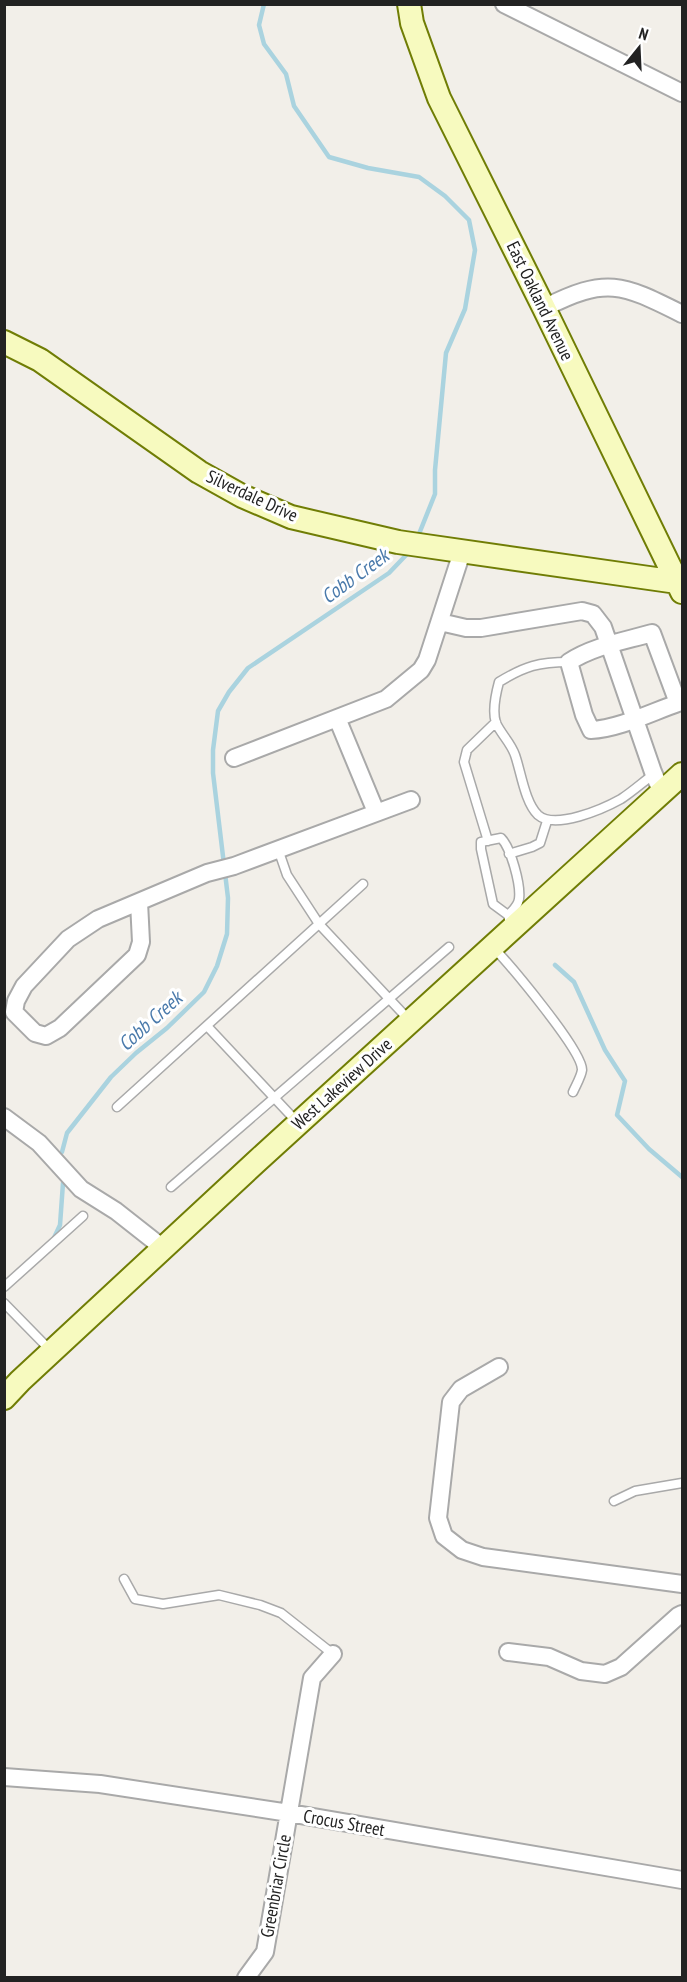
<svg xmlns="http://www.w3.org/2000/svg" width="687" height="1982" font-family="'PT Sans Narrow',sans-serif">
  <rect width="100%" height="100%" fill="#f2efe9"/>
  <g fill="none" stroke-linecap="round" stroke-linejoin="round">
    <path stroke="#aad3df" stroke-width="4.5" d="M 264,4 L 259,25 L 264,44 L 286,74 L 294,106 L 329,157 L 368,168 L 419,177 L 445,196 L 469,220 L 475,250 L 465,309 L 446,353 L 435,470 L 435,494 L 417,539
      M 555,965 L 574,982 L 605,1050 L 625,1081 L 617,1115 L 649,1149 L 682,1177
      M 62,1152 L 67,1133 L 111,1077 L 136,1053 L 167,1028 L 204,992 L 217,966 L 227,934 L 228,898 L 213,773 L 213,750 L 218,711 L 229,692 L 248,668 L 389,573 L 410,551
      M 53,1240 L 60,1225 L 63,1183"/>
    <defs>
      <path id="lane" d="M 569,662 C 539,662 525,666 499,682 C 496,693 492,711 496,723 C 501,734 511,743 515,755 C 521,772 525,803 538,815 C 555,830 603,809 621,799 C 632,792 643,782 654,774
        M 488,841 L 464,762 L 467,750 L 496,722
        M 278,849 L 287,875 L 319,924 L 410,1021
        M 509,854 L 532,847 L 540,843 L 547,821
        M 508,915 L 493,904 L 481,849 L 481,842 L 501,838 C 511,848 521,885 519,899 C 518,906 513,910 508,915 L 511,927
        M 493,947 C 509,964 583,1051 582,1070 C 581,1077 576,1085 573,1092
        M 207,1026 L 297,1122
        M 117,1107 L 363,884
        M 171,1187 L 449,947
        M 4,1287 L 83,1216
        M 4,1303 L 52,1352
        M 614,1501 L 635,1491 L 682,1483
        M 124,1579 L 135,1599 L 163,1604 L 219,1595 L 260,1605 L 281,1613 L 333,1654"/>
      <path id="street" d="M 504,4 L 682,93
        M 544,308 C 607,276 622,284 682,314
        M 440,622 L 466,628 L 481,628 L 582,611 L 593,614 L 603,627 L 653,772 L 662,793
        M 678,703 L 652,633 C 625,641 593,646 569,662 L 584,715 L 591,730 C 618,729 652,712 678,703 L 682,702
        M 337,718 L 376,812
        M 234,758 L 386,699 L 421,670 L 427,660 L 462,552
        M 139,902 L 141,942 L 137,955 L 60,1028 L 46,1036 L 35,1033 L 14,1012 L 16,1001 L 24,986 L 68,939 L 98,919 L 207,873 L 234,866 L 411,800
        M 4,1117 L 39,1143 L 81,1189 L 116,1211 L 163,1248
        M 499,1367 L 461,1389 L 451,1402 L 438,1518 L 444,1536 L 462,1550 L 483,1557 L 682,1584
        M 508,1652 L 549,1657 L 581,1671 L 605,1674 L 621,1667 L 678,1616 L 682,1614
        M 4,1777 L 100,1784 L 289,1813 L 682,1880
        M 246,1978 L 265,1952 L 312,1678 L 333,1654"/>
      <path id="secondary" d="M 409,4 L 412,23 L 439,98 L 544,308 L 682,592
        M 4,342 L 40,360 L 199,472 L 242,496 L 291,517 L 398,542 L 677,582
        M 4,1398 L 20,1381 L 256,1162 L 682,774"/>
    </defs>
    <use href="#lane" stroke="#a9a9a9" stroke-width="11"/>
    <use href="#street" stroke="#a9a9a9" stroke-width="20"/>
    <use href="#secondary" stroke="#707d05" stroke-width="26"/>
    <use href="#lane" stroke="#fff" stroke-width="8"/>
    <use href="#street" stroke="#fff" stroke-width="16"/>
    <use href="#secondary" stroke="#f7fabf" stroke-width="22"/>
  </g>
  <g text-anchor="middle" stroke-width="6" stroke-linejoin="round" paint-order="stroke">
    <g font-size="18" fill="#222" stroke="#fff">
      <text transform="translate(540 301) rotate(64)" y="6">East Oakland Avenue</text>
      <text transform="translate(252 496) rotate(25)" y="6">Silverdale Drive</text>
      <text transform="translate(342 1084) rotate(-42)" y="6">West Lakeview Drive</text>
      <text transform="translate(344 1823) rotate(10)" y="6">Crocus Street</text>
      <text transform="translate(276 1886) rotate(-80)" y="6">Greenbriar Circle</text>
    </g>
    <g font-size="20" font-style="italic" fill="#4a7aab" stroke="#fff">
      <text transform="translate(355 576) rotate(-36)" y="7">Cobb Creek</text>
      <text transform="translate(150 1021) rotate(-42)" y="7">Cobb Creek</text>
    </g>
  </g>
  <rect width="687" height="1982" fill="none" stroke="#222222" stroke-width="12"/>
  <g transform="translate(639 48) rotate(18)" stroke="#ffffff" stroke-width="4.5" paint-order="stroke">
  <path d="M0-4.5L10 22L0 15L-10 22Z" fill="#222222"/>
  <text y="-9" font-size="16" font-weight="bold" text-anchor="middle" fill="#222222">N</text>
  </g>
</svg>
